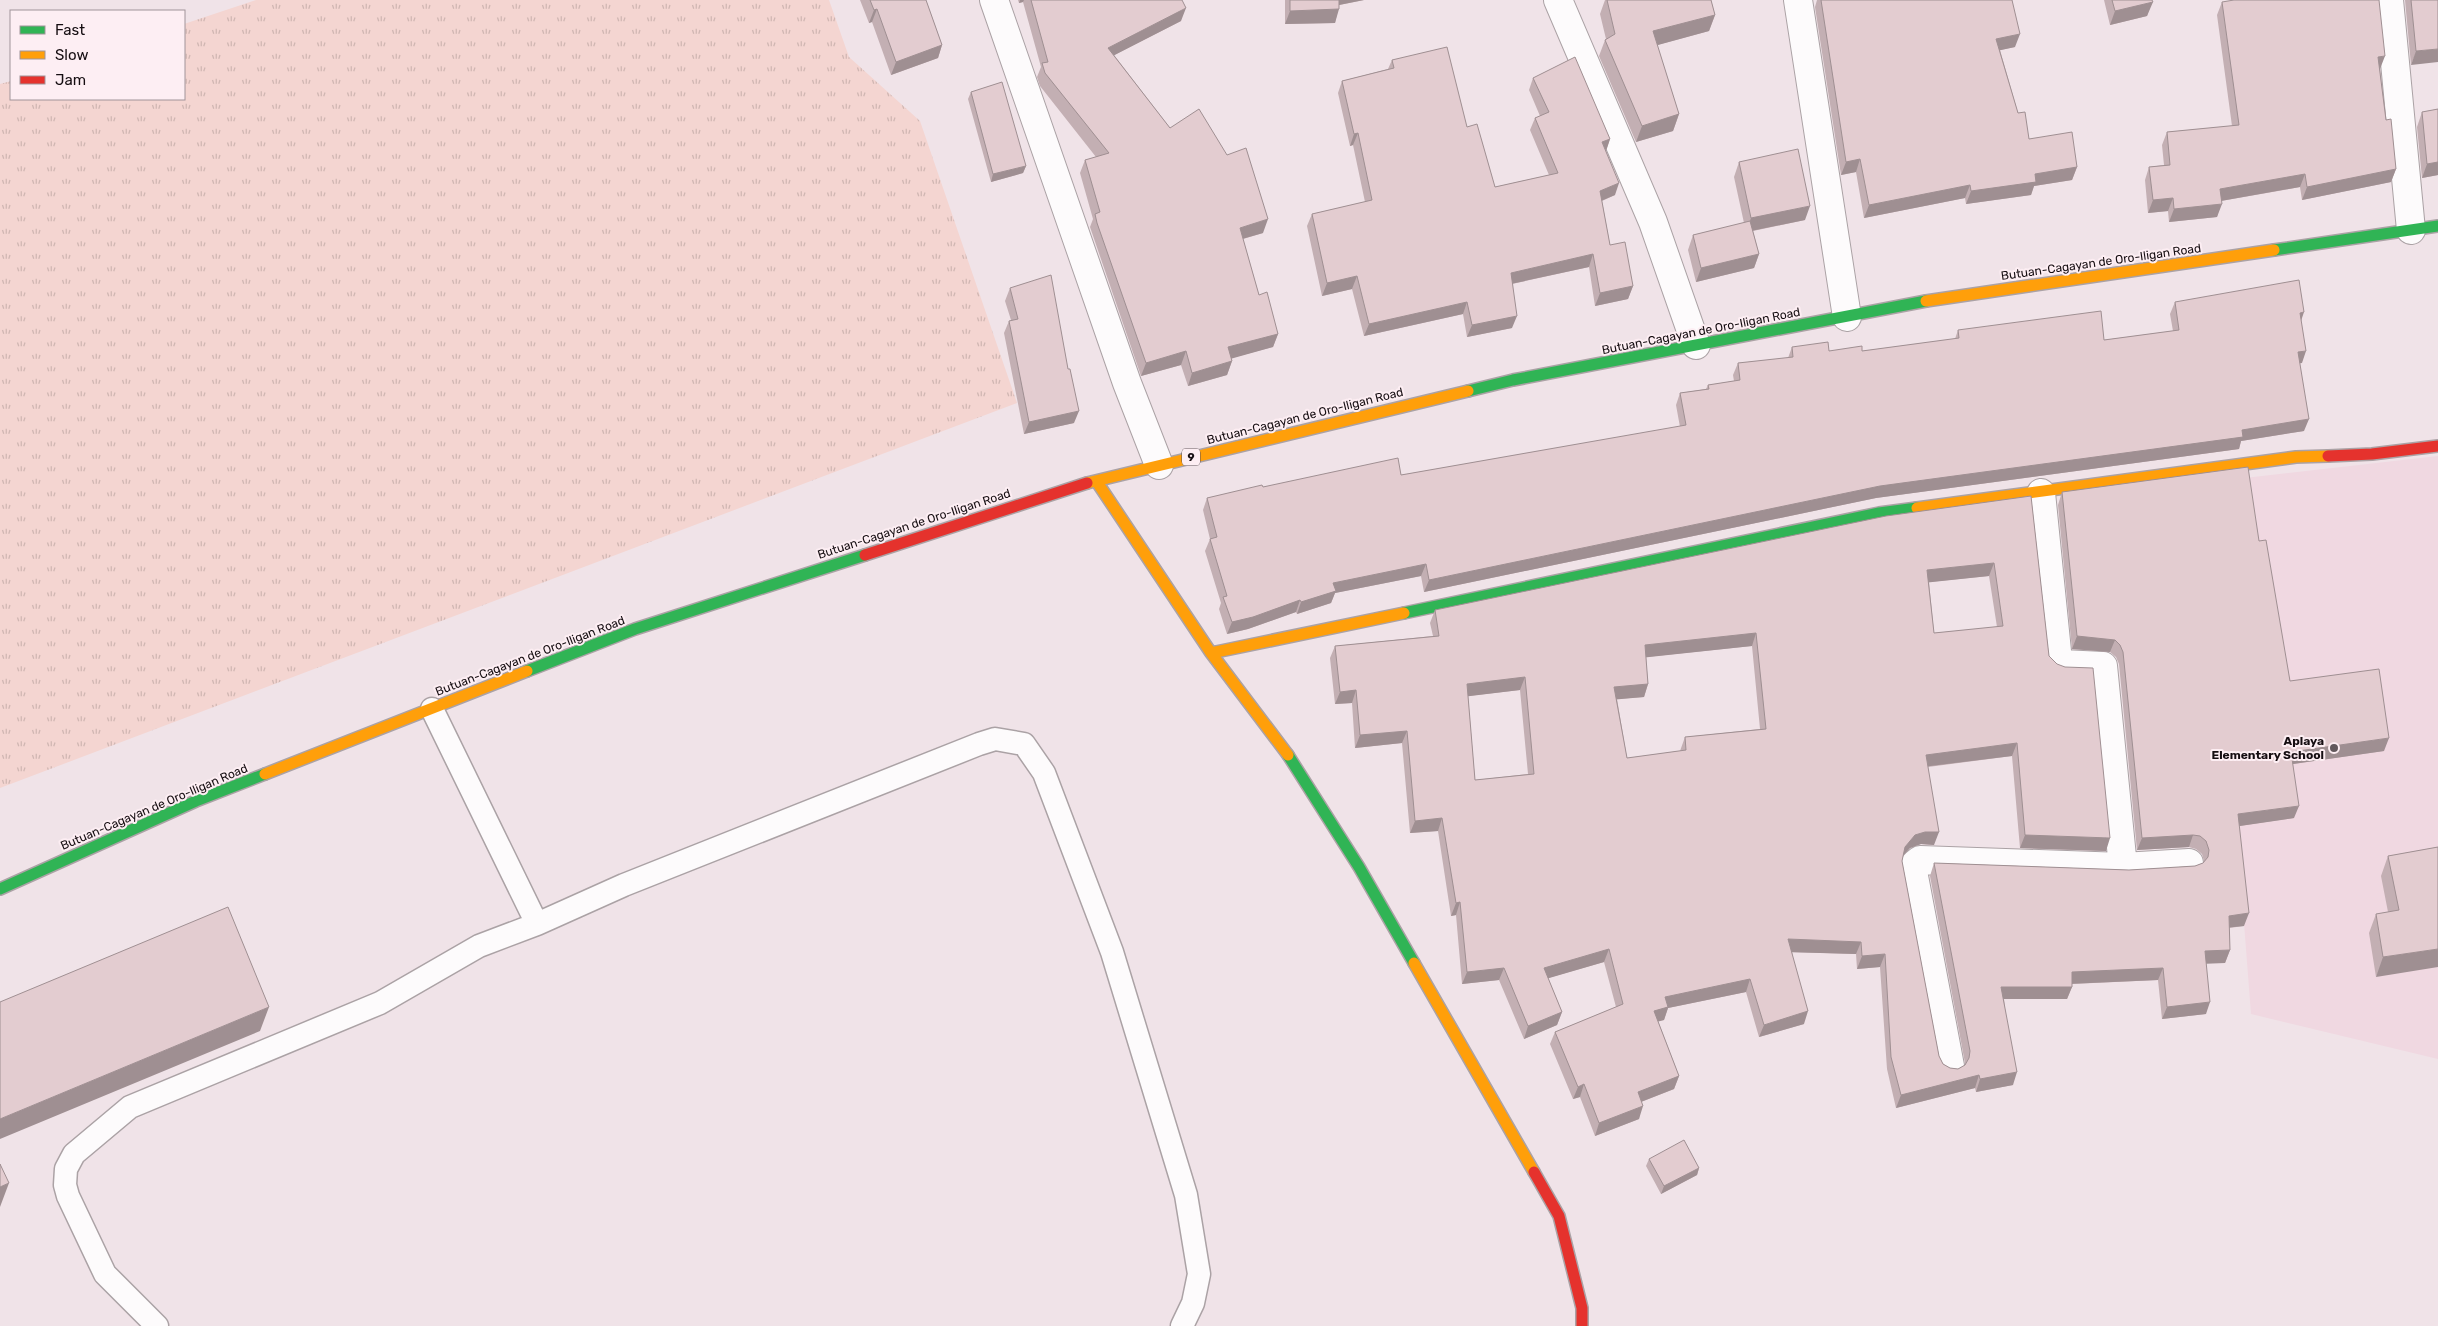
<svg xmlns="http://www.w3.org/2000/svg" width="2438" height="1326" font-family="Rubik,sans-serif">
  <defs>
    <pattern id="grass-tufts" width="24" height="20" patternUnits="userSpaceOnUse" patternTransform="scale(1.25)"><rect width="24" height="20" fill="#f4d5d1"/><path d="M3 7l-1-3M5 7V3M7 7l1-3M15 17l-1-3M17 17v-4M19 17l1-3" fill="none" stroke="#d0b6b2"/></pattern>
  </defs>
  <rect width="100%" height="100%" fill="#f0e3e8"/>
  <path fill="#f0d8e1" d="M 2438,456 L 2438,1059 L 2251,1014 L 2210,482 Z"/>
  <path fill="url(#grass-tufts)" d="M 256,0 L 829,0 L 849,57 L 920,121 L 1017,403 L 0,788 L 0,84 L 11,81 L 11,99 L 184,99 L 184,24 Z"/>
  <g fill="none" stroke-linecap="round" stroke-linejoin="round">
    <defs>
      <path id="lane" d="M 432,709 L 537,924 L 624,885 L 979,744 L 995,739 L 1024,744 L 1044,773 L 1112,952 L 1186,1195 L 1199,1274 L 1193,1303 L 1182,1326
        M 157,1326 L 105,1274 L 68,1196 L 65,1185 L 66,1169 L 74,1154 L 130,1107 L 380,1003 L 479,946 L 537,924"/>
      <path id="street" d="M 994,0 L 1127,383 L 1159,465
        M 1558,0 L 1653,222 L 1696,345
        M 1798,0 L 1847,317
        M 2389,0 L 2411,230
        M 2041,493 L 2058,661 L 2062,664 L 2103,666 L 2123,867
        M 1950,1066 L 1913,871 L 1915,864 L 1920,860 L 2123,867 L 2189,863"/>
      <path id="fast" d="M 2274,250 L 2438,226
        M 1468,391 L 1513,380 L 1926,301
        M 1404,613 L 1879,513 L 1917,508
        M 527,671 L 635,629 L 865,555
        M 1288,755 L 1359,867 L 1414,963
        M 0,889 L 196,801 L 265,774"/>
      <path id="slow" d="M 1926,301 L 2274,250
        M 1097,482 L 1211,653 L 1288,755
        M 1087,483 L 1468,391
        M 1917,508 L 2296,457 L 2328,456
        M 1211,653 L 1404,613
        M 265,774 L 527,671
        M 1414,963 L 1534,1172"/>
      <path id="jam" d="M 2328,456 L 2372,454 L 2438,446
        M 865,555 L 1087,483
        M 1534,1172 L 1559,1216 L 1582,1308 L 1582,1326"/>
    </defs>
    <use href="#lane" stroke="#aba2a5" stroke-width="25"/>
    <use href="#street" stroke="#aba2a5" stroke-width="30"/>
    <use href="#fast" stroke="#aba2a5" stroke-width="14"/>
    <use href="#slow" stroke="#aba2a5" stroke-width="14"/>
    <use href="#jam" stroke="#aba2a5" stroke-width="14"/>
    <use href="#lane" stroke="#fdfbfc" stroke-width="22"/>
    <use href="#street" stroke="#fdfbfc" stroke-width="28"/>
    <use href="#fast" stroke="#30b455" stroke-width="11"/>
    <use href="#slow" stroke="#ff9f0a" stroke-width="11"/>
    <use href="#jam" stroke="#e5322d" stroke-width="11"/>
  </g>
  <path fill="#c3afb3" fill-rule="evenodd" d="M 860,0 L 926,0 L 942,45 L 938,58 L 891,75 L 872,22 L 869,23 Z
    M 1018,0 L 1182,0 L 1181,21 L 1114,55 L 1170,128 L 1263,233 L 1243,239 L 1259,295 L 1278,334 L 1273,347 L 1231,358 L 1232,361 L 1227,375 L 1188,386 L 1181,365 L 1141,376 L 1090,227 L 1093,219 L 1080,173 L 1085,160 L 1096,157 L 1040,86 L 1037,77 L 1041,67 L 1023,2 L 1019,3 Z
    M 1285,0 L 1364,0 L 1339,5 L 1335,23 L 1285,24 Z
    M 1605,0 L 1711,0 L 1715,15 L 1709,31 L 1657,45 L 1679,114 L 1673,131 L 1636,142 L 1599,56 L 1605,40 L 1606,39 L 1600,14 Z
    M 1817,0 L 2012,0 L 2015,47 L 2000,50 L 2018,113 L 2029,139 L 2077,167 L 2072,180 L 2034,186 L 2031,195 L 1966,204 L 1965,198 L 1864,218 L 1856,172 L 1841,175 L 1815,7 Z
    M 2104,0 L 2152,0 L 2147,16 L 2110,25 Z
    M 2405,0 L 2438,0 L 2411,65 Z
    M 2222,2 L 2380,69 L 2386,120 L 2396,169 L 2391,182 L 2302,200 L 2300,187 L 2221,201 L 2217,217 L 2169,222 L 2168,211 L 2148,213 L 2145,180 L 2149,167 L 2164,165 L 2162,145 L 2167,132 L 2232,126 L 2217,15 Z
    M 1392,60 L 1467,127 L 1495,187 L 1549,175 L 1530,130 L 1535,118 L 1540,116 L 1529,90 L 1533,78 L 1610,139 L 1606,151 L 1615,195 L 1602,201 L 1610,245 L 1633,286 L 1628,299 L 1595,306 L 1589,267 L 1512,284 L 1512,328 L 1467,337 L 1463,314 L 1364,336 L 1352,289 L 1322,296 L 1307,226 L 1312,214 L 1365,202 L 1353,145 L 1350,146 L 1338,93 L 1342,81 L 1388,69 Z
    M 971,92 L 1026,166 L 1023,173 L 991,182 L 968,99 Z
    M 2438,109 L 2438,175 L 2422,178 L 2417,127 L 2422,112 Z
    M 1739,162 L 1805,220 L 1753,231 L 1759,254 L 1754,268 L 1696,282 L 1688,250 L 1693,235 L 1744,223 L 1734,177 Z
    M 1010,288 L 1068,369 L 1074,423 L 1024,434 L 1004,333 L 1009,321 L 1011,320 L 1005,301 Z
    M 2175,302 L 2301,321 L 2302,363 L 2300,363 L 2304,431 L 2241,441 L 2239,449 L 1876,498 L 1424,592 L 1421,576 L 1335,593 L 1331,603 L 1297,614 L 1296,612 L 1248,629 L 1227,634 L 1219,609 L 1221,603 L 1205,551 L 1210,539 L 1203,510 L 1207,498 L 1263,487 L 1401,475 L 1680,427 L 1676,405 L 1680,393 L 1706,389 L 1708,385 L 1734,381 L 1733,375 L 1738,363 L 1788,358 L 1792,347 L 1829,351 L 1862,351 L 1955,339 L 1958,330 L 2104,340 L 2173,331 L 2170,314 Z
    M 2062,492 L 2259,541 L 2290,681 L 2384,751 L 2293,764 L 2294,818 L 2239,826 L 2244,926 L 2229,928 L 2230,950 L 2225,963 L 2206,963 L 2206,1014 L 2162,1019 L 2158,980 L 2072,984 L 2072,987 L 2067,999 L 2004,999 L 2013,1085 L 1976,1092 L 1975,1088 L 1896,1108 L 1887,1069 L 1880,967 L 1857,969 L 1856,954 L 1792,952 L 1804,1024 L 1759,1037 L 1746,992 L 1668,1008 L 1664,1020 L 1658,1021 L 1679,1076 L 1674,1089 L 1641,1102 L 1639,1119 L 1595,1136 L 1580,1097 L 1573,1099 L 1550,1044 L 1555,1032 L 1616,1007 L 1604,962 L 1548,978 L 1562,1012 L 1557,1025 L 1524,1039 L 1499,980 L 1462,984 L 1456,915 L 1451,916 L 1438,831 L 1410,833 L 1402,743 L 1355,748 L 1352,703 L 1335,704 L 1330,658 L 1335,646 L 1433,636 L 1430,623 L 1435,610 L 2031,496 L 2049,656 L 2106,851 L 2020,848 L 2012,756 L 1928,767 L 1934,845 L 1921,844 L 1910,848 L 1903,856 L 1902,861 L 1939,1056 L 1943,1064 L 1950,1068 L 1958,1069 L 1965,1065 L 1965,1063 L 1930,876 L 1934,863 L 2129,870 L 2195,866 L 2203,863 L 2204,861 L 2202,854 L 2196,849 L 2189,847 L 2137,850 L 2119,664 L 2116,657 L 2110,652 L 2072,649 L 2058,505 ZM 1989,576 L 1997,627 L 1934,633 L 1929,582 ZM 1752,646 L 1760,729 L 1685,737 L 1680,751 L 1627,758 L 1617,699 L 1644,697 L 1648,684 L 1646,657 ZM 1520,690 L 1528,774 L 1475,780 L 1468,696 Z
    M 2438,847 L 2376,977 L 2369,933 L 2376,914 L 2388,912 L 2381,876 L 2388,856 Z
    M 1649,1159 L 1699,1168 L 1697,1175 L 1661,1194 L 1646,1166 Z"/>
  <path fill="#9f8f92" d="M 1020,0 L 1024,0 L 1023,2 L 1019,3 Z
    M 1337,0 L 1364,0 L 1334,6 Z
    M 2153,2 L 2147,16 L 2110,25 L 2115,11 Z
    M 1186,8 L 1181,21 L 1103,61 L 1108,48 Z
    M 877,9 L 872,22 L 869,23 L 874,10 Z
    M 1339,9 L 1335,23 L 1285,24 L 1290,11 Z
    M 1715,15 L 1709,31 L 1647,48 L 1653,31 Z
    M 2020,34 L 2015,47 L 1992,52 L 1996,39 Z
    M 942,45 L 938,58 L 891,75 L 896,62 Z
    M 2438,49 L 2438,62 L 2411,65 L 2416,51 Z
    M 2385,56 L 2380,69 L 2373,70 L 2378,57 Z
    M 1679,114 L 1673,131 L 1636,142 L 1642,126 Z
    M 1358,133 L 1353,145 L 1350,146 L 1354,134 Z
    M 1610,139 L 1606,151 L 1602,142 Z
    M 1860,159 L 1856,172 L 1841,175 L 1846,162 Z
    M 2438,162 L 2438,175 L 2422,178 L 2427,164 Z
    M 1026,166 L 1023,173 L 991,182 L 993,174 Z
    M 2077,167 L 2072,180 L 2034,186 L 2031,195 L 1966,204 L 1971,191 L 2035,174 Z
    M 2396,169 L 2391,182 L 2302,200 L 2307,187 Z
    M 2305,174 L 2300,187 L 2215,202 L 2220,189 Z
    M 1619,183 L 1615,195 L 1596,203 L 1600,191 Z
    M 1970,185 L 1965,198 L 1864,218 L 1869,205 Z
    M 2173,198 L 2168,211 L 2148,213 L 2153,200 Z
    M 2222,204 L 2217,217 L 2169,222 L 2174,209 Z
    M 1810,206 L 1805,220 L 1746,232 L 1751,218 Z
    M 1268,219 L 1263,233 L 1235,241 L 1240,228 Z
    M 1593,254 L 1589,267 L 1506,285 L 1511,273 Z
    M 1759,254 L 1754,268 L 1696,282 L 1701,268 Z
    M 1357,276 L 1352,289 L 1322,296 L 1327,283 Z
    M 1633,286 L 1628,299 L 1595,306 L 1600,293 Z
    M 1467,302 L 1463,314 L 1364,336 L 1369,324 Z
    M 2304,312 L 2300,324 L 2300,313 Z
    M 1517,316 L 1512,328 L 1467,337 L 1472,325 Z
    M 1278,334 L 1273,347 L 1223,361 L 1228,347 Z
    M 1186,351 L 1181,365 L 1141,376 L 1146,363 Z
    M 2306,351 L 2302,363 L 2294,364 L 2298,352 Z
    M 1232,361 L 1227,375 L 1188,386 L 1192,373 Z
    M 1079,411 L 1074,423 L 1024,434 L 1029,422 Z
    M 2309,419 L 2304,431 L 2241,441 L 2239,449 L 1876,498 L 1424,592 L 1429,580 L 1880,486 Z
    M 1994,563 L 1989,576 L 1923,583 L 1927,570 Z
    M 1426,564 L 1421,576 L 1335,593 L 1331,603 L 1297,614 L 1301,602 L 1333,583 Z
    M 1300,600 L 1296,612 L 1248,629 L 1227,634 L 1232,622 Z
    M 1756,633 L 1752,646 L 1640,658 L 1645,645 Z
    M 2077,636 L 2115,640 L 2110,652 L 2072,649 Z
    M 1525,677 L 1520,690 L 1462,697 L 1467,684 Z
    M 1648,684 L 1644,697 L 1610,700 L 1614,687 Z
    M 1356,690 L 1352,703 L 1335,704 L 1340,692 Z
    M 1407,731 L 1402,743 L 1355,748 L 1360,735 Z
    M 2389,738 L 2384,751 L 2286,765 L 2291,752 Z
    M 2017,743 L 2012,756 L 1922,767 L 1926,755 Z
    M 2299,806 L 2294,818 L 2233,827 L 2238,814 Z
    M 1442,818 L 1438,831 L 1410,833 L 1415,821 Z
    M 1925,832 L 1939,832 L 1934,845 L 1921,844 L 1910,848 L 1900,859 L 1905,847 L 1915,835 Z
    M 2025,835 L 2110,838 L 2106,851 L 2020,848 Z
    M 2193,835 L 2189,847 L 2137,850 L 2142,838 Z
    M 1460,902 L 1456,915 L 1451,916 L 1456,903 Z
    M 2249,913 L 2244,926 L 2224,928 L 2229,916 Z
    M 1788,939 L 1861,942 L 1856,954 L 1784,952 Z
    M 1609,949 L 1604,962 L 1539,981 L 1544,968 Z
    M 2438,949 L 2438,967 L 2376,977 L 2383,957 Z
    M 2230,950 L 2225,963 L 2200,964 L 2205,951 Z
    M 1885,954 L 1880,967 L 1857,969 L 1862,956 Z
    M 1504,968 L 1499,980 L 1462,984 L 1467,972 Z
    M 2163,968 L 2158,980 L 2067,984 L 2072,972 Z
    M 1750,979 L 1746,992 L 1668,1008 L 1664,1020 L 1649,1024 L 1654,1011 L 1665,997 Z
    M 2001,987 L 2072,987 L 2067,999 L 1997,999 Z
    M 2210,1002 L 2206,1014 L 2162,1019 L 2167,1007 Z
    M 269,1007 L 260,1031 L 0,1139 L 0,1119 Z
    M 1808,1011 L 1804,1024 L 1759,1037 L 1764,1025 Z
    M 1562,1012 L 1557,1025 L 1524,1039 L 1528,1026 Z
    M 2017,1072 L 2013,1085 L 1976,1092 L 1980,1079 Z
    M 1979,1075 L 1975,1088 L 1896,1108 L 1901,1095 Z
    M 1679,1076 L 1674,1089 L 1633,1105 L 1638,1092 Z
    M 1584,1084 L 1580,1097 L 1573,1099 L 1578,1087 Z
    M 1643,1106 L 1639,1119 L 1595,1136 L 1599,1123 Z
    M 1699,1168 L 1697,1175 L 1661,1194 L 1664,1186 Z
    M 9,1183 L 0,1207 L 0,1187 Z"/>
  <path fill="#e3ccd0" stroke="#9f8f92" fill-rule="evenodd" d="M 870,0 L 926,0 L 942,45 L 896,62 L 877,9 L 874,10 Z
    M 1031,0 L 1182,0 L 1186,8 L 1108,48 L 1170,128 L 1199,109 L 1227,155 L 1246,148 L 1268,219 L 1240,228 L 1259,295 L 1267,292 L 1278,334 L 1228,347 L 1232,361 L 1192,373 L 1186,351 L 1146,363 L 1097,223 L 1095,214 L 1100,212 L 1085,160 L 1109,153 L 1045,73 L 1042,63 L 1048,62 Z
    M 1290,0 L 1339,0 L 1339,9 L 1290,11 Z
    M 1607,0 L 1711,0 L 1715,15 L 1653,31 L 1679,114 L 1642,126 L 1605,40 L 1615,34 Z
    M 1821,0 L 2012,0 L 2020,34 L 1996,39 L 2018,113 L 2025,112 L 2029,139 L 2072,132 L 2077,167 L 2035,174 L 2036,182 L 1971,191 L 1970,185 L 1869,205 L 1860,159 L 1846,162 Z
    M 2112,0 L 2152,0 L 2153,2 L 2115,11 Z
    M 2234,0 L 2379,0 L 2385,56 L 2378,57 L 2386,120 L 2391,119 L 2396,169 L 2307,187 L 2305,174 L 2220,189 L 2222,204 L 2174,209 L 2173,198 L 2153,200 L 2149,167 L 2170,165 L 2167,132 L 2239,125 L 2222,2 Z
    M 2411,0 L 2438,0 L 2438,49 L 2416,51 Z
    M 1447,47 L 1467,127 L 1477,124 L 1495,187 L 1558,173 L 1535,118 L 1549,112 L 1533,78 L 1575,57 L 1610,139 L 1602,142 L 1619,183 L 1600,191 L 1610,245 L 1625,242 L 1633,286 L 1600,293 L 1593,254 L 1511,273 L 1517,316 L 1472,325 L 1467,302 L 1369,324 L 1357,276 L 1327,283 L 1312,214 L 1372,200 L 1358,133 L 1354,134 L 1342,81 L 1394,68 L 1392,60 Z
    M 1002,82 L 1026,166 L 993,174 L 971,92 Z
    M 2438,109 L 2438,162 L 2427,164 L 2422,112 Z
    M 1798,149 L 1810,206 L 1751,218 L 1739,162 Z
    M 1750,221 L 1759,254 L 1701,268 L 1693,235 Z
    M 1051,275 L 1068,369 L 1070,369 L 1079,411 L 1029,422 L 1009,321 L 1018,319 L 1010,288 Z
    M 2299,280 L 2304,312 L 2300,313 L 2306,351 L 2298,352 L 2309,419 L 2242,430 L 2243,437 L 1880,486 L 1429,580 L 1426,564 L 1333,583 L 1336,591 L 1301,602 L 1300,600 L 1253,617 L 1232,622 L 1223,597 L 1227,596 L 1210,539 L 1217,537 L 1207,498 L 1262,485 L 1263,487 L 1398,458 L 1401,475 L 1686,425 L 1680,393 L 1709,389 L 1708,385 L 1740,380 L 1738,363 L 1793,357 L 1792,347 L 1828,342 L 1829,351 L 1862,346 L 1862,351 L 1959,338 L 1958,330 L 2101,311 L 2104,340 L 2179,330 L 2175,302 Z
    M 2248,467 L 2259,541 L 2266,540 L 2290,681 L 2379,669 L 2389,738 L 2291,752 L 2299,806 L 2238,814 L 2249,913 L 2229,916 L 2230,950 L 2205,951 L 2210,1002 L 2167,1007 L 2163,968 L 2072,972 L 2072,987 L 2001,987 L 2017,1072 L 1980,1079 L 1979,1075 L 1901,1095 L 1891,1057 L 1885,954 L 1862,956 L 1861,942 L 1788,939 L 1808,1011 L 1764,1025 L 1750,979 L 1665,997 L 1668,1007 L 1654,1011 L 1679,1076 L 1638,1092 L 1643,1106 L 1599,1123 L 1584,1084 L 1578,1087 L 1555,1032 L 1623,1004 L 1609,949 L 1544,968 L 1562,1012 L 1528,1026 L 1504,968 L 1467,972 L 1460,902 L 1456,903 L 1442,818 L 1415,821 L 1407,731 L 1360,735 L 1356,690 L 1340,692 L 1335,646 L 1439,636 L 1435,610 L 1886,516 L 2031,496 L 2049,656 L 2057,664 L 2065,667 L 2093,668 L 2110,838 L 2025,835 L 2017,743 L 1926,755 L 1939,832 L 1925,832 L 1915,835 L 1905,847 L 1902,861 L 1939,1056 L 1943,1064 L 1950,1068 L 1958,1069 L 1965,1065 L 1969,1058 L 1970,1051 L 1934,863 L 2129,870 L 2195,866 L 2203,863 L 2208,857 L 2209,850 L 2206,841 L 2200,836 L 2193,835 L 2142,838 L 2123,652 L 2120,645 L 2115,640 L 2077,636 L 2062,492 ZM 1994,563 L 2003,626 L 1934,633 L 1927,570 ZM 1756,633 L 1766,729 L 1685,737 L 1686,750 L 1627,758 L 1614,687 L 1648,684 L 1645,645 ZM 1525,677 L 1534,774 L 1475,780 L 1467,684 Z
    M 2438,847 L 2438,949 L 2383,957 L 2376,914 L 2399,910 L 2388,856 Z
    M 228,907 L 269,1007 L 0,1119 L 0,1002 Z
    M 1684,1140 L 1699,1168 L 1664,1186 L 1649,1159 Z
    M 0,1164 L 9,1183 L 0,1187 Z"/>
  <circle fill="#62585c" stroke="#fdeef3" stroke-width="2" cx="2334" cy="748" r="5"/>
  <g text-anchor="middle" stroke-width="4" stroke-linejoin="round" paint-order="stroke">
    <rect fill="#fdeef3" stroke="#5b5055" stroke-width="1" x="1182" y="448.5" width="18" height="17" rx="4"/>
    <g font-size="11" font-weight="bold" fill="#150d11">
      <text x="1191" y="461">9</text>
    </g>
    <g font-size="12" fill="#150d11" stroke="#fdeef3">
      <text transform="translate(2101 262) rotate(-8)" y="4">Butuan-Cagayan de Oro-Iligan Road</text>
      <text transform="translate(1701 331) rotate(-11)" y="4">Butuan-Cagayan de Oro-Iligan Road</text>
      <text transform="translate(1305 416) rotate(-14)" y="4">Butuan-Cagayan de Oro-Iligan Road</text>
      <text transform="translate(914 524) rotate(-18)" y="4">Butuan-Cagayan de Oro-Iligan Road</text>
      <text transform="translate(530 656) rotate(-21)" y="4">Butuan-Cagayan de Oro-Iligan Road</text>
      <text transform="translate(154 807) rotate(-23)" y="4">Butuan-Cagayan de Oro-Iligan Road</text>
    </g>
    <g font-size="12" font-weight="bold" fill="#150d11" stroke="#fdeef3" text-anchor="end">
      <text x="2324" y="745">Aplaya<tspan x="2324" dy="14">Elementary School</tspan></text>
    </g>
  </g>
  <rect x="10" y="10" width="175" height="90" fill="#fdeef3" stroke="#a09499"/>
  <rect x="20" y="26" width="25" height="8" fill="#30b455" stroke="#a09499"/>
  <text x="55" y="35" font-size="15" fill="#150d11">Fast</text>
  <rect x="20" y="51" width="25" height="8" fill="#ff9f0a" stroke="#a09499"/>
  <text x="55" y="60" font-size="15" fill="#150d11">Slow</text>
  <rect x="20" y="76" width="25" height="8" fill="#e5322d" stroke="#a09499"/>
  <text x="55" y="85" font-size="15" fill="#150d11">Jam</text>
</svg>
